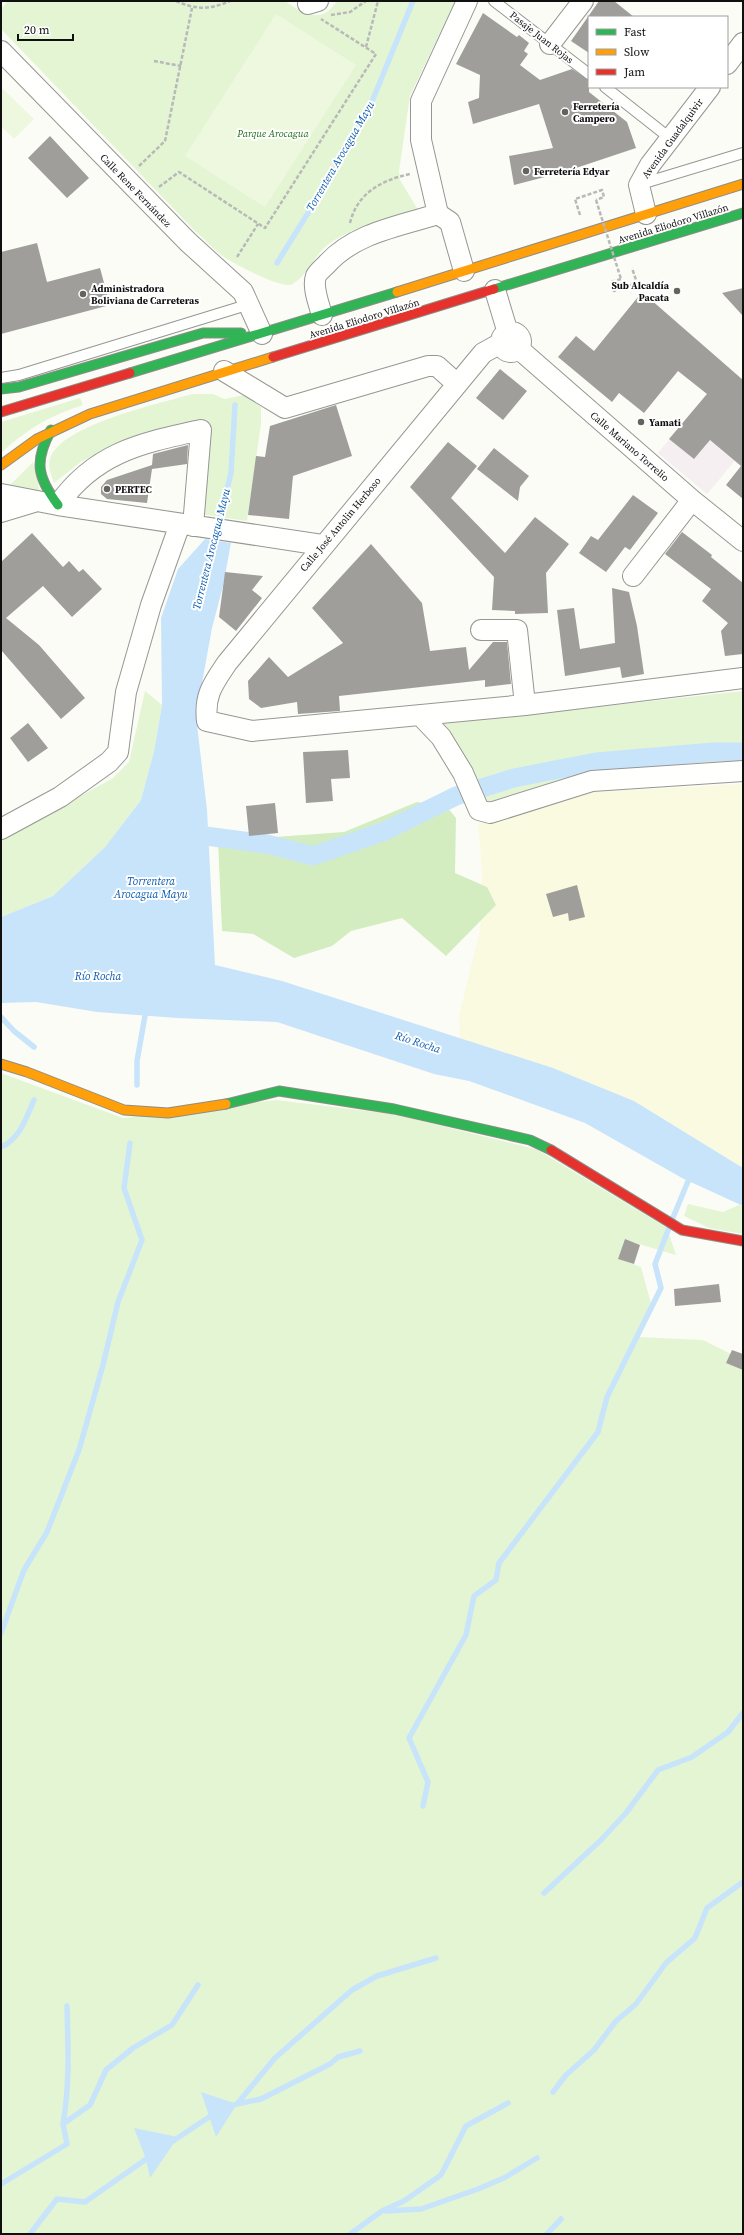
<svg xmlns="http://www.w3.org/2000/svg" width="744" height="2235" font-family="'Source Serif 4',serif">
  <rect width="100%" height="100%" fill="#fcfcf6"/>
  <path fill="#f5eff2" d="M 728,368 L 743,451 L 707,494 L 658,453 Z"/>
  <path fill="#fafae1" d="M 743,784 L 743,1168 L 634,1101 L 553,1068 L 460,1040 L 459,1016 L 480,930 L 482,872 L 478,824 L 589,792 Z"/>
  <path fill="#e4f5d4" d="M 8,1 L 285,1 C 304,14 321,25 337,1 L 455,1 L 410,96 L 399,171 L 400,180 L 417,208 L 416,213 C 388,221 354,226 330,243 C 315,253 309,274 293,284 C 282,290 235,264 224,257 C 213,249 204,239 194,230 L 1,29 L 1,9 Z
    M 192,394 L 213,394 L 224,399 L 245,395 L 261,407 L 261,424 L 247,521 L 200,514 L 210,424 L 203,423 L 133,437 L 82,461 L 54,483 C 51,475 47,465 51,456 C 66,424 158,404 192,394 Z
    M 80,398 L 83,405 C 47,417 29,428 1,453 L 1,422 Z
    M 33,462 L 40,492 L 8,487 Z
    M 145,691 L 162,705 L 154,751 L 141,800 L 105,847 L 53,896 L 1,917 L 1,840 L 113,778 L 129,762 Z
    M 743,691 L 743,760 L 586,771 L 490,802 L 481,798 L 441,724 Z
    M 1,1073 L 123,1118 L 276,1100 L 393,1114 L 536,1149 L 667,1228 L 676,1255 L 625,1240 L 619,1259 L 641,1267 L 652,1307 L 638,1337 L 703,1340 L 743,1360 L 743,2234 L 1,2234 Z
    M 688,1204 L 723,1212 L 739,1205 L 743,1206 L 743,1234 L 709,1228 L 684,1216 Z"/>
  <path fill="#d3edc1" d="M 417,802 L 447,807 L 456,818 L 455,873 L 487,887 L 496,905 L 446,956 L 402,918 L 351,931 L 332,946 L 294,958 L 253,934 L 222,931 L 218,841 L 344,832 Z"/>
  <path fill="#eef8de" d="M 276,14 L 356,65 L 265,207 L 185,156 Z
    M 1,87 L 34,119 L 14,139 L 1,126 Z"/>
  <path fill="#c8e4fa" d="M 205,539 L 231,543 L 223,586 L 212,628 L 196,716 L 207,810 L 215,965 L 282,981 L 553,1068 L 634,1101 L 743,1168 L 743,1206 L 682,1178 L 585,1123 L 469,1081 L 434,1074 L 277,1022 L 177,1018 L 97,1012 L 36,1002 L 1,1003 L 1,917 L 53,896 L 105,847 L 141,800 L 154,751 L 162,705 L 161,618 L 178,569 Z
    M 201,2092 L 237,2104 L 216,2137 Z
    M 134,2128 L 178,2137 L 150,2178 L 146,2159 Z"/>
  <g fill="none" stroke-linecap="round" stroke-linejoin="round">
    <path stroke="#c8e4fa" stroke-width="5.5" d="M 277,263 L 339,163 L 369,109 L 413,1
      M 213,547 L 231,473 L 235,405
      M 1,1017 L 14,1031 L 34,1047
      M 137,1085 L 137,1061 L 146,1010
      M 1,1147 C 20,1139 26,1118 34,1100
      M 672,1220 L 691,1174
      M 1,1633 L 24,1570 L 47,1532 L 79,1450 L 103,1365 L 118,1302 L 142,1240 L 124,1188 L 130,1143
      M 423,1806 L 428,1782 L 409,1738 L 466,1635 L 474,1596 L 496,1580 L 499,1563 L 598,1432 L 607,1397 L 661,1288 L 655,1264 L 669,1228
      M 544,1893 L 601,1840 L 626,1813 L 658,1770 L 692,1757 L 728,1732 L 743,1713
      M 553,2092 L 566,2075 L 594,2050 L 616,2021 L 636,2004 L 666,1963 L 695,1938 L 707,1908 L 743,1882
      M 237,2104 L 261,2099 L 330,2064 L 338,2057 L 360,2051
      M 231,2106 L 237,2104 L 275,2058 L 352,1990 L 377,1976 L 436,1958
      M 63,2124 C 70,2084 68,2046 67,2006
      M 173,2141 L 215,2113
      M 1,2184 L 67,2144 L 63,2124 L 90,2105 L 106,2070 L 133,2048 L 172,2025 L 198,1985
      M 386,2211 L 421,2209 L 478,2189 L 504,2178 L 537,2158
      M 30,2234 L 57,2199 L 85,2202 L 152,2155
      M 350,2234 L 382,2211 L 404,2201 L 441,2175 L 466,2126 L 508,2103
      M 547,2234 L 561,2219"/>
    <path stroke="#c8e4fa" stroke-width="19" d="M 183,833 L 267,844 L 313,856 L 385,831 L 456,796 L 514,778 L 596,762 L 713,752 L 743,752"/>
  </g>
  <path fill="#a09e9b" d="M 599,1 L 614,1 L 634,17 L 589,17 L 589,53 L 571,41 Z
    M 483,13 L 517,37 L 519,35 L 529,43 L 524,51 L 528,54 L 520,65 L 540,80 L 572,69 L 589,80 L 589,92 L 627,122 L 636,148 L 564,172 L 514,185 L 509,156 L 553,148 L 539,104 L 473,124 L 468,102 L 479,98 L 480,75 L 456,64 Z
    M 50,136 L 89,178 L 67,198 L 28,158 Z
    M 37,243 L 47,282 L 100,268 L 110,305 L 1,334 L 1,252 Z
    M 743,288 L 743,316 L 722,293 Z
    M 642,292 L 743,380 L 743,499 L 726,485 L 741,466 L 710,440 L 694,459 L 669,439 L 707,394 L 678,371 L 644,413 L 619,393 L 612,402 L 558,357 L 576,336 L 594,351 Z
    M 500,369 L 527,391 L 503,420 L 476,398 Z
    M 336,405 L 352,456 L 293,476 L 289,519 L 248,515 L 256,456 L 265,457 L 270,426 Z
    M 448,442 L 477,466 L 451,498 L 505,553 L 535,517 L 569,544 L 546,573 L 548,613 L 515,614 L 515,611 L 492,610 L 494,577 L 410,487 Z
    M 188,445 L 187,464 L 152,469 L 147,503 L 107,499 L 101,494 L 101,487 L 107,480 L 152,465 L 153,454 Z
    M 494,448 L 529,476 L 520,487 L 518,501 L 477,469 Z
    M 633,495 L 658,513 L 630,550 L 625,547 L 606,572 L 579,553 L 591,536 L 598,540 Z
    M 682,532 L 712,555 L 711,557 L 743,583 L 743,654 L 725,656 L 721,631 L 728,623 L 702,601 L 711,589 L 665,554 Z
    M 32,533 L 63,567 L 69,561 L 79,572 L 83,569 L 102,589 L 72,617 L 43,586 L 6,618 L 39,645 L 85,698 L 61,719 L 1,650 L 1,562 Z
    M 371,544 L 422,603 L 430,651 L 466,647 L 469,670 L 493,642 L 507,642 L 511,684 L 485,687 L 485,680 L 339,696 L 340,711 L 298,714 L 297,702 L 261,708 L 249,699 L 248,681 L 269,657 L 288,677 L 343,643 L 312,608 Z
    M 225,572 L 263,576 L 252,590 L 262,598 L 236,631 L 219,617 Z
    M 612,588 L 629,592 L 637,626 L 644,674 L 622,678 L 620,667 L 565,676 L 557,610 L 574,608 L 580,649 L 615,643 Z
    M 28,723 L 48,748 L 28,762 L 10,738 Z
    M 348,750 L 350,778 L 331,779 L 333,801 L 306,803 L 303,752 Z
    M 275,803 L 278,833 L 249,836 L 246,806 Z
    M 577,885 L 585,917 L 569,921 L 568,913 L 553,917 L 546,894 Z
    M 625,1239 L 640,1245 L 634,1264 L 618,1259 Z
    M 719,1284 L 721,1302 L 675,1306 L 674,1289 Z
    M 732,1350 L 743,1354 L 743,1370 L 726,1363 Z"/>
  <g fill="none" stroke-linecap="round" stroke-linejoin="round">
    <defs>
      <path id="lane" d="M 494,1 L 589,74
        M 605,87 L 671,139
        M 641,184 L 743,153
        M 1,378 L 19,375 L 250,304"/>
      <path id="street" d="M 308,4 L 318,1
        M 550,44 L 583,1
        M 1,51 L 188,242 L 243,292 L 262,334
        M 727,64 L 743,43
        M 646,214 L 639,185 L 650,165 L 710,87
        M 464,271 L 450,222 L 438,214 L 421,140 L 421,101 L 467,1
        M 495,290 L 508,333
        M 322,315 C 319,304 312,287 316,276 C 318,272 323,268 326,265 C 354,233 399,226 438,214
        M501 342a10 10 0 1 1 20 0a10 10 0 1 1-20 0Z
        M 501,343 L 483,353 L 227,663 C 213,684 204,695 207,721 L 252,731 L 525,705 L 743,678
        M 519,349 L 692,500 L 743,541
        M 224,371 L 285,408 L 428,366 L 437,366 L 457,384
        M 1,494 L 58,505 L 322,545
        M 58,505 C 95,452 142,443 201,430 L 193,526
        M 1,512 L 34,502
        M 633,576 L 692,500
        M 481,630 L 517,630 L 525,705
        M 420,715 L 441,737 L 463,773 L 479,810 L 490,813 L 592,781 L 743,771
        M 1,829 L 60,797 L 109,762 L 118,752 L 126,692 L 151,605 L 180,524"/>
      <path id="fast" d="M 494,289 L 743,213
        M 130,373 L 397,292
        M 1,389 L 19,387 L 203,333 L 241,333
        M 51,430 C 34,461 37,477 58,505
        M 226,1104 L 279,1091 L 394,1109 L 530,1140 L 551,1150"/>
      <path id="slow" d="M 397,292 L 743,184
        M 1,465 L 37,439 L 90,414 L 273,357
        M 1,1064 L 27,1072 L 124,1110 L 168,1113 L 226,1104"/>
      <path id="jam" d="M 273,357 L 494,289
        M 1,412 L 130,373
        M 551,1150 L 682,1230 L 743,1241"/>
    </defs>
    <use href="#lane" stroke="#969694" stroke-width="12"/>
    <use href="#street" stroke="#969694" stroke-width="22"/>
    <use href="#fast" stroke="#8d8d8a" stroke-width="11"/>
    <use href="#slow" stroke="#8d8d8a" stroke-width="11"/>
    <use href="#jam" stroke="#8d8d8a" stroke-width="11"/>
    <path stroke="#b9b9b8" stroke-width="2.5" stroke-dasharray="4 2" stroke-linecap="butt" d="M 176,1 C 197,10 209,10 230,1
      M 331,15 L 350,12 L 366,1
      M 366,47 L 378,1
      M 154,61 L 181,66
      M 139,166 L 165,141 L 192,8
      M 159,187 L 179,172 L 265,228 L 376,54 L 321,19
      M 580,215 L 575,199 L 602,190 L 604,197 L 596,200
      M 350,223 C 357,193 382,180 410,174
      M 237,257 L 258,224
      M 621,279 L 611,282 L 614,291 L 637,283 L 632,268"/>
    <use href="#lane" stroke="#fffffe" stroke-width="10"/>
    <use href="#street" stroke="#fffffe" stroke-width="20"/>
    <use href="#fast" stroke="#30b455" stroke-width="9"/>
    <use href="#slow" stroke="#ff9f0a" stroke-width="9"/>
    <use href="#jam" stroke="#e5322d" stroke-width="9"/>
    <path stroke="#b9b9b8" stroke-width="2.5" stroke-dasharray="4 2" stroke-linecap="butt" d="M 596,200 L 621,279"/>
  </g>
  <g fill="#636360" stroke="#fff" stroke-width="1.5">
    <circle cx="565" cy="112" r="4"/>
    <circle cx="526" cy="171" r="4"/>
    <circle cx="677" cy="291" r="4"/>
    <circle cx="83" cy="294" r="4"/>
    <circle cx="641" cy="422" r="4"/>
    <circle cx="107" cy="489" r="4"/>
  </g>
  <g text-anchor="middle" stroke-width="4" stroke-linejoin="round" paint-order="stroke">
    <g font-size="10" fill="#101010" stroke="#fff">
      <text transform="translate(542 37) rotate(38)" y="4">Pasaje Juan Rojas</text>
      <text transform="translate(672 138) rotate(-54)" y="4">Avenida Guadalquivir</text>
      <text transform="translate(136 190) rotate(46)" y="4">Calle Rene Fernández</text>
      <text transform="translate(673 223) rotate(-17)" y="4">Avenida Eliodoro Villazón</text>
      <text transform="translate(364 318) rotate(-17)" y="4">Avenida Eliodoro Villazón</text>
      <text transform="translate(630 446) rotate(41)" y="4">Calle Mariano Torrelio</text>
      <text transform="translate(340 524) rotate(-50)" y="4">Calle José Antolin Herboso</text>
    </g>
    <g font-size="10" font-weight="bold" fill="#101010" stroke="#fff" text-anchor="start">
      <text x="573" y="110">Ferretería<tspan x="573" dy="12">Campero</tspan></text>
      <text x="534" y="175">Ferretería Edyar</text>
      <text x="669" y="289" text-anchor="end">Sub Alcaldía<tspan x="669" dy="12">Pacata</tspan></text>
      <text x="91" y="292">Administradora<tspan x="91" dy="12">Boliviana de Carreteras</tspan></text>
      <text x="649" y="426">Yamati</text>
      <text x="115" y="493">PERTEC</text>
    </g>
    <g font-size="10" font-style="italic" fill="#237018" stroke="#fff">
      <text x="273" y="137">Parque Arocagua</text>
    </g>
    <g font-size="11" font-style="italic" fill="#0b5bb1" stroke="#fff">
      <text transform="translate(340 156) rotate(-60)" y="4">Torrentera Arocagua Mayu</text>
      <text transform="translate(211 549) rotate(-76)" y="4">Torrentera Arocagua Mayu</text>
      <text x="151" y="885">Torrentera<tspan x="151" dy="13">Arocagua Mayu</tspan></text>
      <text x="98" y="980">Río Rocha</text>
      <text transform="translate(418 1042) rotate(18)" y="4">Río Rocha</text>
    </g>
  </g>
  <rect width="744" height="2235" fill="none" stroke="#101010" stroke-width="4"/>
  <rect x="588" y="16" width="140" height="72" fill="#ffffff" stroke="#9f9f9f"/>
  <rect x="596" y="29" width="20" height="6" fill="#30b455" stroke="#9f9f9f"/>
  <text x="624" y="36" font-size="12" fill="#101010">Fast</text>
  <rect x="596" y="49" width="20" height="6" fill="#ff9f0a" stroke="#9f9f9f"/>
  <text x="624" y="56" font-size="12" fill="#101010">Slow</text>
  <rect x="596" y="69" width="20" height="6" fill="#e5322d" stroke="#9f9f9f"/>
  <text x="624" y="76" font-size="12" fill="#101010">Jam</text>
  <path d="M18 34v6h55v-6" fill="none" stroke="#101010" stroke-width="2"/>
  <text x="24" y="34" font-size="12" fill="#101010" stroke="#ffffff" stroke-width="3" paint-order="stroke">20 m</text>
</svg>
